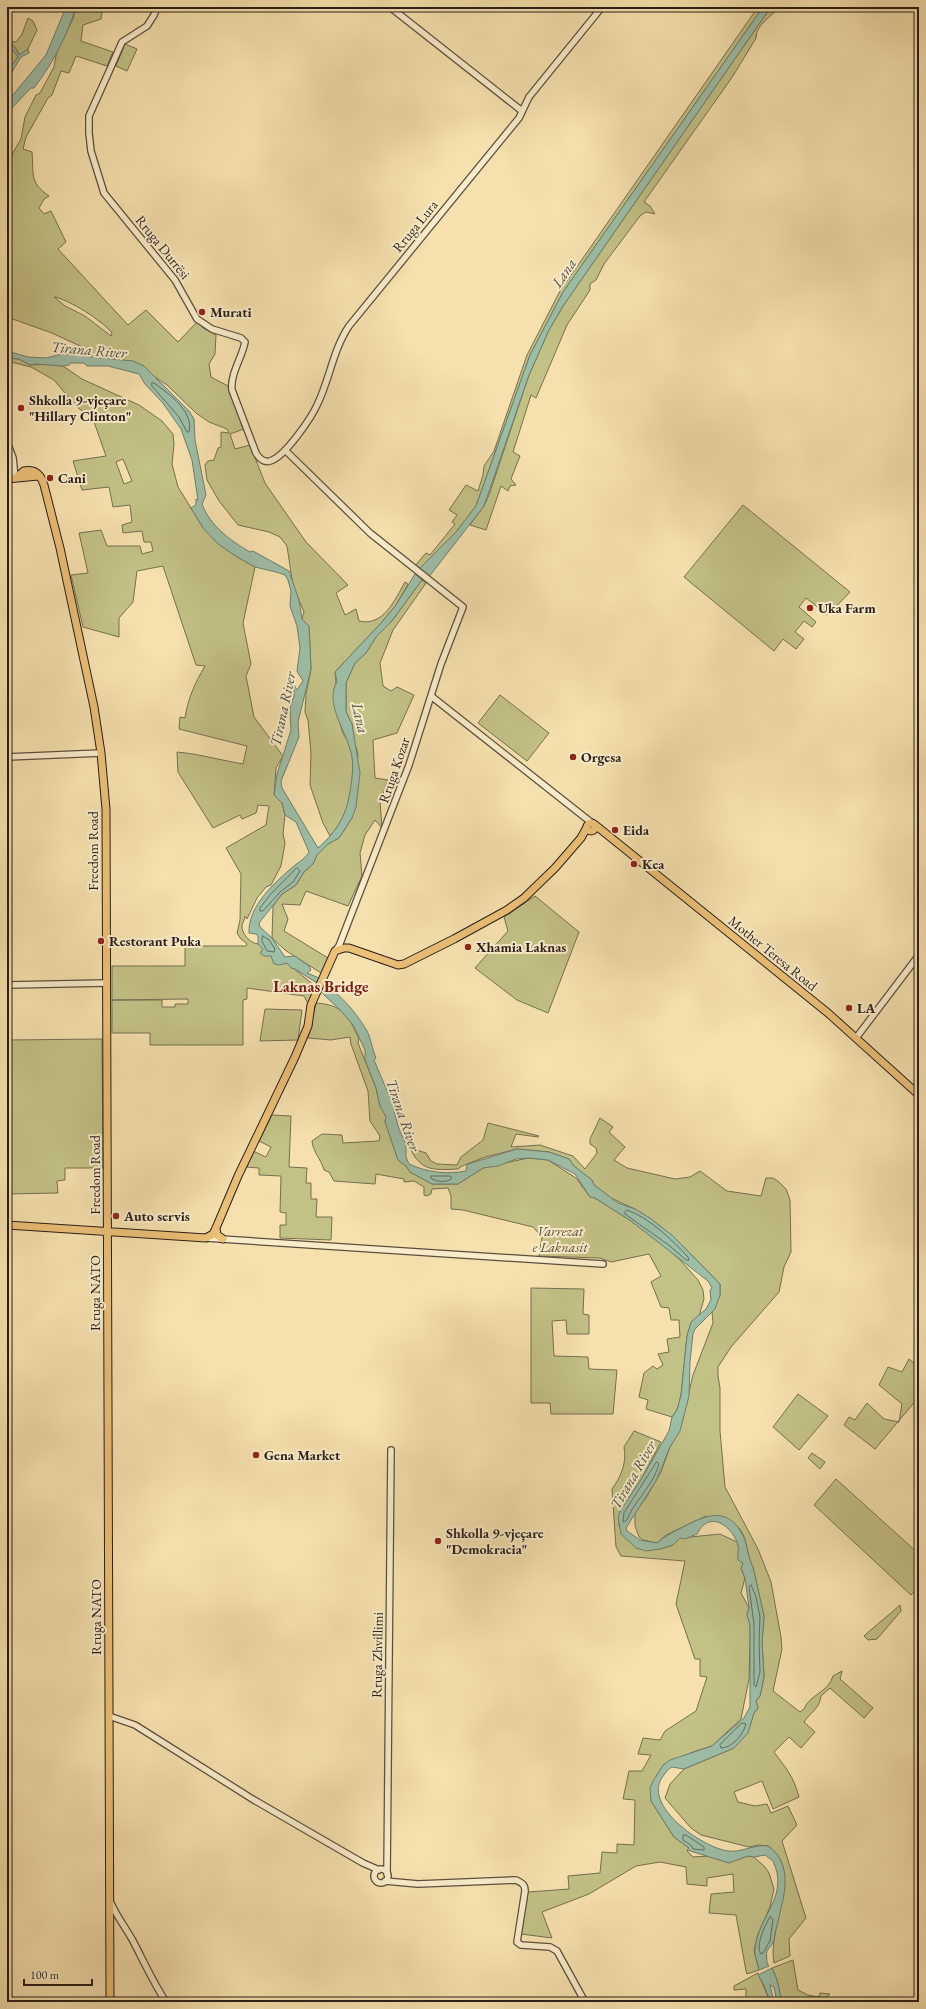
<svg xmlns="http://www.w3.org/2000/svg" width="926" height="2009" font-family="'EB Garamond',serif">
  <rect width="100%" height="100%" fill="#f6e1ae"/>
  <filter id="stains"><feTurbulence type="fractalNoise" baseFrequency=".005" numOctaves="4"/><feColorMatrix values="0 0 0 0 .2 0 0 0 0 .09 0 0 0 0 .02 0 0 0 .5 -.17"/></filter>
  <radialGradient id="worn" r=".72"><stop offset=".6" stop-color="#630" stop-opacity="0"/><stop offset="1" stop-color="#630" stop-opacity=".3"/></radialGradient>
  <path fill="#c2c186" stroke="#766f50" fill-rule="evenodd" d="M 76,7 L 103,7 L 101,19 L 83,25 L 81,41 L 113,52 L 107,66 L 76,56 L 69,73 L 61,71 L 52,95 L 48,98 L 26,137 L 23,149 L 32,152 C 34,175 29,182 49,196 L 44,199 L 39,208 L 44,214 L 51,211 L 66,242 L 58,249 L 128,325 L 146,310 L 178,342 L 197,322 L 203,328 L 216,335 L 215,354 L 209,364 L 211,377 L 228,386 L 244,429 L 230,434 L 235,449 L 250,445 L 265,483 L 306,542 L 348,585 L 336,593 L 345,615 L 356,609 L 359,621 C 383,627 395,600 405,582 L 408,584 L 396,605 L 382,622 L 335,672 C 337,690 337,709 341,727 C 342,734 348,740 350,746 C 358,776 351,813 330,836 L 323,823 L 310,785 L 311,753 L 308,720 L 305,712 L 306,694 L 311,669 L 309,626 L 302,619 L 304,612 L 293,586 L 287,546 L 280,537 L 269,532 L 238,525 L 219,501 L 207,480 L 205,465 L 208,461 L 214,460 L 218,448 L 221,447 L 221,432 L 229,433 L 227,429 L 209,422 L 196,413 L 167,385 L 152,375 L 144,366 L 119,359 L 93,356 L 80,346 L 52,333 L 7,317 L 7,163 L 21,139 L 25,117 L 36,95 L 40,93 L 54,67 L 57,50 L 73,19 ZM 54,297 C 68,299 103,321 112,333 L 111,336 L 85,316 L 65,306 Z
    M 758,7 L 763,7 L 563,292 L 530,355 L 476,506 L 456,532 L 418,570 L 414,567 L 426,553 L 430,555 L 455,524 L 452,522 L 457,515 L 449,510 L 466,485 L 478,491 L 483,475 L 484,466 L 494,451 L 527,355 L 560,291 Z
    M 771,7 L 779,7 C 772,17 756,24 756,38 L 733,76 L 644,202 L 650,206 L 655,214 L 646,212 L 640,216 L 604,264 L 596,280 L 590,284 L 590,290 L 567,325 L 536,398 L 531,395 L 513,452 L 520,456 L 511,479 L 516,485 L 510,486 L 508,491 L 501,486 L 486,530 L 470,525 L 484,506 L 489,495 L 529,375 L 549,330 L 563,306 Z
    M 28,18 L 33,21 L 37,30 L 28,49 L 20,55 L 14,46 L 7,43 L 7,41 L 16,42 L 22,34 Z
    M 125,44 L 137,49 L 127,71 L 116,66 Z
    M 7,47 L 13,50 L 18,57 L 7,72 Z
    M 7,358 L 19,359 L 30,365 L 45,364 L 63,366 L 82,379 L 139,405 L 162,421 L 173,434 L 174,444 L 172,464 L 178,487 L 191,508 L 203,528 L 234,555 L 255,567 L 243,623 L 251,664 L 246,676 L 254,717 L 283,756 L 276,768 L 274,795 L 282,803 L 285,815 L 283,834 L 285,843 L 281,866 L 271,885 L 266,887 L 257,898 L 247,919 L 245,916 C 245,919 243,922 242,925 C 241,933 250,944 259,944 C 265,952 277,963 287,963 L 315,986 L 308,1004 L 304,996 L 247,988 L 247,999 L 243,1000 L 243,1045 L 150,1045 L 150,1033 L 112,1033 L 112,1000 L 162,1000 L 162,1007 L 175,1007 L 175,1004 L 188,1004 L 188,999 L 112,1000 L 112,966 L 185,966 L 185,946 L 246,946 L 247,944 L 240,938 L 237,933 L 240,920 L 241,874 L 226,848 L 266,825 L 269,806 L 258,805 L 256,813 L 242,819 L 240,815 L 213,828 L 178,772 L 177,752 C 199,754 220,760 243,764 L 247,746 L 179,729 L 180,717 L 185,718 C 188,698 195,683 205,666 L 196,665 L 163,566 L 137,571 L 133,602 L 119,618 L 119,637 L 83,627 L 71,575 L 88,573 L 79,533 L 101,530 L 107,546 L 140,546 L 142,554 L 153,551 L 151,542 L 144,542 L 142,531 L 123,533 L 122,525 L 132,522 L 130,505 L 113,507 L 109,487 L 82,490 L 73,461 L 106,456 L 93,419 L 77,407 L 54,380 L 31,367 L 7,361 ZM 123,459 L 132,481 L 124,484 L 116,462 Z
    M 743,505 L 850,592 L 828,615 L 806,598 L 799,607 L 816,622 L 812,627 L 804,621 L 795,632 L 804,639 L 796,649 L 783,639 L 774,651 L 684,577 Z
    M 422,580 L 426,583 L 393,630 L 380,663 L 383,686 L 391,691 L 397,687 L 414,695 L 397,733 L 373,740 L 375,778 L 388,780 L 380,802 L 382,828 L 375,820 L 365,835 L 360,853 L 362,876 L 348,906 L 306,891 L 300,905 L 282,904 L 288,919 L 284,931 L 328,958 L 321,973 L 285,950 L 272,938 L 273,906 L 282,894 L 296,885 L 304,872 L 313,864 L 317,855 L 328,844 L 339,838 L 352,818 L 358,754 L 353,738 L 352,724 L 346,712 L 346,683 L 355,663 L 366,653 L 376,637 L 391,622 Z
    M 500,695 L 549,733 L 527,761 L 478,723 Z
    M 535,896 L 579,932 L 548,1013 L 517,1000 L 475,968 L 508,931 L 504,917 Z
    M 316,1003 C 343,1005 348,1015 359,1039 L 358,1043 L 376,1088 L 380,1106 L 387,1117 L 385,1121 L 398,1160 L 406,1166 L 410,1172 L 432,1184 L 458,1184 L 483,1168 L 514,1161 L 529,1158 L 548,1160 L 576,1178 L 590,1197 L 595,1198 L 631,1221 L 668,1249 L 681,1261 L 698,1280 L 703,1290 L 704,1299 L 699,1316 L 691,1323 L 687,1336 L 681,1395 L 677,1410 L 672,1417 L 646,1409 L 648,1400 L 639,1397 L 644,1373 L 653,1366 L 657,1369 L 663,1365 L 658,1354 L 669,1352 L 667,1339 L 680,1337 L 679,1320 L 671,1320 L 669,1308 L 661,1307 L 651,1282 L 661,1276 L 649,1254 L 611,1262 L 600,1258 L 539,1256 L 542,1237 L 533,1227 L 463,1210 L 451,1209 L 451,1196 L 448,1188 L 432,1189 L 431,1194 L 427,1196 L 424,1195 L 424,1187 L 414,1181 L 404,1182 L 404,1179 L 376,1174 L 375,1184 L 334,1181 L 329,1172 L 324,1170 C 321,1159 313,1152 312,1141 L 322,1134 L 342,1135 L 343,1143 L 379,1141 L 380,1136 L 370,1121 L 368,1091 L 351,1044 L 350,1037 L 331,1040 L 308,1038 Z
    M 265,1009 L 302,1010 L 298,1040 L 260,1041 Z
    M 102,1039 L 103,1168 L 65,1168 L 65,1180 L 57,1181 L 58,1193 L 7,1194 L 7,1040 Z
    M 272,1115 L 291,1116 L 289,1167 L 307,1168 L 306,1183 L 311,1183 L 311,1199 L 317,1199 L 316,1217 L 332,1217 L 331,1240 L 280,1238 L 280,1225 L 286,1225 L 286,1213 L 280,1212 L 281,1176 L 259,1175 L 259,1168 L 245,1167 L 253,1151 L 266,1157 L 271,1147 L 259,1141 Z
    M 600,1118 L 613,1127 L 609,1132 L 625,1147 L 614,1160 L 627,1168 L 675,1179 L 690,1177 L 700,1171 L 727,1191 L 761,1196 L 766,1178 L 773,1178 L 779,1182 L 786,1189 L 790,1200 L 791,1252 L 784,1267 L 779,1292 L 731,1347 L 718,1367 L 718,1376 L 720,1388 L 720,1431 L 725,1487 L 758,1549 L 771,1582 L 781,1637 L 782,1649 L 773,1691 L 800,1712 L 804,1709 C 809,1695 829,1692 833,1676 L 842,1671 L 840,1679 L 873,1708 L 864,1718 L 830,1688 L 821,1696 C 820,1708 810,1713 804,1722 L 815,1732 L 801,1748 L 789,1737 L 774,1752 C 787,1770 793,1775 799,1797 L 773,1809 L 762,1781 L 734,1792 L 738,1802 L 755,1806 L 767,1804 L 771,1813 L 788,1806 L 797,1825 L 782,1841 L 806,1918 L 789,1939 L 790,1956 L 774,1963 C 767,1928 804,1870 768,1846 L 759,1845 L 749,1847 L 701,1835 L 691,1828 L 665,1798 L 670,1784 L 684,1769 L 734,1748 L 750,1725 L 754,1713 L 758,1708 L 756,1701 L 760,1696 L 764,1677 L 762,1642 L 764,1616 L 753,1567 C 746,1555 748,1538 739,1528 C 734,1523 713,1518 706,1516 L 666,1535 L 657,1543 L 643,1540 L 639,1537 L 635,1526 L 635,1512 L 646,1498 L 661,1472 L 670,1447 L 682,1423 L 693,1375 L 713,1323 L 712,1312 L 720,1295 L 720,1284 L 673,1236 L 635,1209 L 611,1198 L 594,1185 L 592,1180 L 574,1166 L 569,1159 L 549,1152 L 517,1149 L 485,1157 L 462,1166 L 458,1169 C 435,1170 421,1172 410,1148 L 426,1153 L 431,1161 L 437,1164 L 457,1165 L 461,1157 L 483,1140 L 488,1123 L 539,1136 L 538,1137 L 516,1134 L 511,1147 L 540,1145 L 573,1156 L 585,1169 L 597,1153 L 596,1148 L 590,1144 L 590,1139 Z
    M 531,1288 L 584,1289 L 583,1314 L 589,1315 L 589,1334 L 567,1334 L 566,1320 L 552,1321 L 554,1356 L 588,1357 L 589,1369 L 617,1370 L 613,1414 L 551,1414 L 550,1403 L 531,1403 Z
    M 909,1359 L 919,1367 L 919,1397 L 875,1449 L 844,1425 L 849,1417 L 855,1420 L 867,1403 L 884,1419 L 899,1422 L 902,1404 L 879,1385 L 888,1367 L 902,1372 Z
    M 798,1394 L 828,1416 L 799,1450 L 773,1427 Z
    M 634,1431 L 661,1442 L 642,1478 L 620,1511 L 619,1526 L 641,1548 L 648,1549 L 660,1549 L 673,1545 L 680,1538 L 720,1534 L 737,1542 L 740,1552 L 738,1556 L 743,1563 L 742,1571 L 745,1578 L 741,1593 L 749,1608 L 747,1614 L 750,1625 L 750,1644 L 749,1679 L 741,1719 L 712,1746 L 693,1752 L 663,1765 L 651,1801 L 674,1837 L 689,1848 L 687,1851 L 693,1857 L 709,1856 L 724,1861 L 748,1856 L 754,1857 L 765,1867 L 769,1873 L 774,1889 L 770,1907 L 758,1934 L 754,1950 L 759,1970 L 747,1974 L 746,1971 L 736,1915 L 709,1913 L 711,1894 L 734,1892 L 733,1874 L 707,1878 L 707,1886 L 687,1884 L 686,1867 L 660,1862 L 636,1866 L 589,1894 L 542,1912 L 552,1938 L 521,1934 L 528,1892 L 569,1889 L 568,1876 L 600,1873 L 602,1852 L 617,1853 L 617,1844 L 634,1845 L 635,1800 L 623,1799 L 629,1771 L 642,1771 L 651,1755 L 638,1754 L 643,1738 L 660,1740 L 665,1731 L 696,1711 L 707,1677 L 700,1676 L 700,1659 L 695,1659 L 676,1604 L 685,1561 L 621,1556 L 616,1547 L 612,1489 C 621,1477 627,1462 624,1447 Z
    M 812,1453 L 825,1462 L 820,1469 L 808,1458 Z
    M 836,1479 L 919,1554 L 919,1587 L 911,1595 L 814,1505 Z
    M 900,1605 L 901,1611 L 877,1639 L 868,1640 L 864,1636 C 876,1625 888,1616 900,1605 Z
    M 793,1960 L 798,1990 L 808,1995 L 819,1997 L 820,1993 L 830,1994 L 821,2002 L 782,2002 L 777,1980 L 772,1968 Z
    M 758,1973 L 770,2002 L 746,2002 L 746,1989 L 734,1990 L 734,1986 Z"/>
  <path fill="#9dbea7" stroke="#6f7e6e" d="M 66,7 L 76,7 C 67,36 53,63 34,88 L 31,88 L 7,113 L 7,102 L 46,55 Z
    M 763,7 L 771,7 L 563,306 L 549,330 L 529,375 L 484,506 L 428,578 L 418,570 L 456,532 L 476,506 L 530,355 L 563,292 Z
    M 7,43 L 14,46 L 19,55 L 28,49 L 29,53 L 21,57 L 7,80 L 7,72 L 18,57 L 13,50 L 7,47 Z
    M 7,351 L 28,357 L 46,358 L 62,354 L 133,361 L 144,366 L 189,411 L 194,419 L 195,440 L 206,495 L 202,504 C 210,526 231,541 250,552 L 253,551 L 289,571 L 299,600 L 302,619 L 309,626 L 311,669 L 298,722 L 299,737 L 281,781 L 282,788 L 318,848 C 340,828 347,814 351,785 C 353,771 354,759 349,746 C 343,727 325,701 337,682 L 335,672 L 382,622 L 396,605 L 415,574 L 422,580 L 391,622 L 376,637 L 366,653 L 355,663 L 346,683 L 346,712 L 352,724 L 360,773 L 356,807 L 352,818 L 339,838 L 328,844 L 317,855 L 313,864 L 304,872 L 296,885 L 282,894 L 259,923 L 260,927 L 272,938 L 285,957 L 295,956 L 309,966 L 311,970 L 307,973 L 319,978 L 317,983 L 295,969 L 291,968 L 287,963 L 280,965 L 274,964 L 271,956 L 264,956 L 260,953 L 263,949 L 258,944 L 258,936 L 256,934 L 249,933 C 248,906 274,883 294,866 C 299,862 306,858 309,852 L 296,822 L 285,815 L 282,803 L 274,795 L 277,774 L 291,730 L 290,708 L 294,696 L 294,685 L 297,690 L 303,681 L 297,671 L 300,648 L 297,626 L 290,606 L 291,591 L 288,580 L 285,575 L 276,572 L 255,567 L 234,555 L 217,543 L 203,528 L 191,508 L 196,505 L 196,499 L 198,500 L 192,460 L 181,429 L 162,402 L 145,384 L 139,374 L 108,366 L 87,366 L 84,363 L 70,363 L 69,365 L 63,366 L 35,364 L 30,365 L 19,359 L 7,358 Z
    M 324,985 C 339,992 358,1015 367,1031 C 371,1038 372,1049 376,1058 L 374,1060 L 391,1100 L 399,1129 L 406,1144 L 406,1157 L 409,1164 C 426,1172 447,1175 466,1171 L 467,1165 L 471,1163 L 517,1149 L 549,1152 L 569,1159 L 574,1166 L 592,1180 L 594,1185 L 618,1203 L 635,1209 L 650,1218 L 673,1236 L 720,1284 L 720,1295 L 715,1309 L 695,1329 L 693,1334 L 690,1362 L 689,1396 L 680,1431 L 670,1447 L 656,1481 L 626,1528 L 627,1531 L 640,1540 L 657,1543 C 665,1536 673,1532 683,1527 C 704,1516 726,1506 741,1532 C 748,1543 747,1556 753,1567 L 764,1616 L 762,1642 L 764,1677 L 760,1696 L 756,1701 L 758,1708 L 754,1713 L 748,1733 L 734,1748 L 684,1769 L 672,1767 C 668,1769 666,1772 664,1775 C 639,1804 703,1848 728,1851 C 741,1853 754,1844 768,1846 C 800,1868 778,1911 774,1940 C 773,1945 769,1947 767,1951 C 766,1954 767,1960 767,1963 L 769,1966 L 759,1970 C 758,1963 754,1955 755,1949 C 758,1915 790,1897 773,1861 L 765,1855 L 754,1857 L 748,1856 L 729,1863 L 687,1850 L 689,1848 L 674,1837 L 651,1801 L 650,1788 L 653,1781 L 663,1765 L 670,1760 L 712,1746 L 744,1718 L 750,1707 L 750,1625 L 747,1615 L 749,1608 L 745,1578 L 741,1568 L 743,1563 L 738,1560 C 737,1553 740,1549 737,1542 C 729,1523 708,1511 697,1534 L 685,1539 L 680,1538 L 673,1545 L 660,1549 L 646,1551 L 636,1548 L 621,1534 L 618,1518 L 620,1511 L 642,1478 L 669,1431 L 672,1417 L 677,1410 L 681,1395 L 687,1336 L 691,1322 L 706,1309 L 711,1300 L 710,1290 L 712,1288 L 708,1281 L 631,1221 L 595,1198 L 590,1197 L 575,1174 L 548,1160 L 529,1158 L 516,1159 L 498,1166 L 483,1168 L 458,1184 L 432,1184 L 410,1172 L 406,1166 L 398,1160 L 385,1122 L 386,1117 L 380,1106 L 376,1088 L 365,1060 L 365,1050 L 353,1025 L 341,1011 L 321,992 Z
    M 772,1968 L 777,1980 L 782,2002 L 777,2002 L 774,1987 L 770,1985 L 774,2002 L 770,2002 L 764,1985 L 758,1975 Z"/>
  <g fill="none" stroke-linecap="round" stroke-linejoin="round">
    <path stroke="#636e60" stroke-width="1" d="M 152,383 L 154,383 C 169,394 194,411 189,432 L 187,432 L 179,417 L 152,386 Z
      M 297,868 L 300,871 L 293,882 L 280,892 L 263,911 L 260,911 L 260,908 L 270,895 Z
      M 263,936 L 269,940 L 275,949 L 274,952 L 267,951 L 262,941 Z
      M 431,1176 L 450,1176 L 452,1178 C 447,1183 438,1182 432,1179 Z
      M 627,1210 C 650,1218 672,1240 688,1257 L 689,1260 L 686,1260 L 670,1246 L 625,1214 L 625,1212 Z
      M 657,1462 L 659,1464 C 655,1479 644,1492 635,1505 C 631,1510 629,1516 626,1521 L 623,1522 L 624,1513 Z
      M 751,1585 L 756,1597 L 760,1617 L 759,1642 L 760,1672 L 756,1687 L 754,1685 L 754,1624 L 749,1587 Z
      M 742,1723 L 746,1724 C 743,1735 732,1748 721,1748 L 720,1745 Z
      M 686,1835 L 704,1847 L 704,1850 L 693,1849 L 691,1845 L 683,1840 L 683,1836 Z
      M 770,1917 L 773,1919 L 770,1941 L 763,1953 L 761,1954 C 755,1946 765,1925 770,1917 Z"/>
    <defs>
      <path id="minor" d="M 157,7 L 154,15 L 147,26 L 122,42 L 111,67 L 89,116 L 89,133 L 91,151 L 104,193 L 175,280 L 197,319 L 212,329 L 241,338 L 245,342 C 242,358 230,374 232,390 L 256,453 C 259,458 263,463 270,461 C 285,457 312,417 318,403 C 330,378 333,350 349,326 L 519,118 L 529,97 L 602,7
        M 390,7 L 522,111
        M 7,442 L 13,458 L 15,477
        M 285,450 L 370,533 L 463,607 L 441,664 L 409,765 L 339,946 L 335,951
        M 431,696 L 592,823
        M 7,757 L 101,753
        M 7,985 L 107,983
        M 856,1038 L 919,955
        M 206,1238 L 603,1264
        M 109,1716 L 135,1725 L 254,1800 L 363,1863 L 379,1870
        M374 1876a7 7 0 1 1 14 0a7 7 0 1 1-14 0Z
        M 387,1874 L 391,1450
        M 385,1881 L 418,1884 L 516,1880 C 522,1883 525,1884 525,1891 L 517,1942 L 521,1945 L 550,1947 L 557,1951 L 585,2002
        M 111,1903 C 117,1917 126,1928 133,1941 C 144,1962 153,1982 166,2002"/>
      <path id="major" d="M 17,477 L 24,471 C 35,469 41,475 44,485 L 60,548 L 94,707 L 101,753 L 106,809 L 110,2002
        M 7,479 L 38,476
        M587 827a4 4 0 1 1 8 0a4 4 0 1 1-8 0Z
        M 594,824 L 828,1013 L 919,1095
        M 7,1225 L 206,1238 L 213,1234 L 216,1228 L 238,1176 L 295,1057 L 308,1026 L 311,1005 L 335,951 L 344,948 L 349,948 L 398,965 L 404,964 L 454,939 L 507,910 L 524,898 L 555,868 L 581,838 L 587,827
        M 216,1228 L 217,1235 L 223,1239"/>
    </defs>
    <use href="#minor" stroke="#5c4e3e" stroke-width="8"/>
    <use href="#major" stroke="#291d19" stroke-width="9"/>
    <use href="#minor" stroke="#f9ecca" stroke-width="5.5"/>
    <use href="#major" stroke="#ebc077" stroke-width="7"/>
  </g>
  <g fill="#8f2418" stroke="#f9ecca" stroke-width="1.5">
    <circle cx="202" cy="312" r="4"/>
    <circle cx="21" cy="408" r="4"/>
    <circle cx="50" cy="478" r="4"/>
    <circle cx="810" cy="608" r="4"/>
    <circle cx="573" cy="757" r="4"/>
    <circle cx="615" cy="830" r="4"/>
    <circle cx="634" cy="864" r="4"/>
    <circle cx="101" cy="941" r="4"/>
    <circle cx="468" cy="947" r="4"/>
    <circle cx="849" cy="1008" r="4"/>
    <circle cx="116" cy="1216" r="4"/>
    <circle cx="256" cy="1455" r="4"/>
    <circle cx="438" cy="1541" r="4"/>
  </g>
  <g text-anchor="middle" stroke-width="4" stroke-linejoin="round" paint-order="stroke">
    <g font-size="14" fill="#291d19" stroke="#f9ecca">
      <text transform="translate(415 226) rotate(-51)" y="5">Rruga Lura</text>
      <text transform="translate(163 247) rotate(51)" y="5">Rruga Durrësi</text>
      <text transform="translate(394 770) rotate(-71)" y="5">Rruga Kozar</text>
      <text transform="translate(93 851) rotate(-90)" y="5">Freedom Road</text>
      <text transform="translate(773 953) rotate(39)" y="5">Mother Teresa Road</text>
      <text transform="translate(95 1175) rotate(-90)" y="5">Freedom Road</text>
      <text transform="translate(95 1293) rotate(-90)" y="5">Rruga NATO</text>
      <text transform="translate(96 1617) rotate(-90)" y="5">Rruga NATO</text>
      <text transform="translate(377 1655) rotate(-89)" y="5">Rruga Zhvillimi</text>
    </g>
    <g font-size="14" font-weight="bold" fill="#291d19" stroke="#f9ecca" text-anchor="start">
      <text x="210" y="317">Murati</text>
      <text x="29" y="405">Shkolla 9-vjeçare<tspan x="29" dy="16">"Hillary Clinton"</tspan></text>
      <text x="58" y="483">Cani</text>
      <text x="818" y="613">Uka Farm</text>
      <text x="581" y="762">Orgesa</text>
      <text x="623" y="835">Eida</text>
      <text x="642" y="869">Kea</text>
      <text x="109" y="946">Restorant Puka</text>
      <text x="476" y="952">Xhamia Laknas</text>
      <text x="857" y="1013">LA</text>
      <text x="124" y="1221">Auto servis</text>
      <text x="264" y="1460">Gena Market</text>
      <text x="446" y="1538">Shkolla 9-vjeçare<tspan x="446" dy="16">"Demokracia"</tspan></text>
    </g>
    <g font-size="14" font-style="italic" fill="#574e3a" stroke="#f9ecca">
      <text x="560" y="1236">Varrezat<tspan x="560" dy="16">e Laknasit</tspan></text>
    </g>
    <g font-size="15" font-style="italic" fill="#4c4d44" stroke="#f9ecca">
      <text transform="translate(564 273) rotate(-56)" y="5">Lana</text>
      <text transform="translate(89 350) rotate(5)" y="5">Tirana River</text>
      <text transform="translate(283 709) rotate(-78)" y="5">Tirana River</text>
      <text transform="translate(360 718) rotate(77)" y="5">Lana</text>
      <text transform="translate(403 1115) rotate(71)" y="5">Tirana River</text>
      <text transform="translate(633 1475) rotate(-60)" y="5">Tirana River</text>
    </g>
    <g font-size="16" font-weight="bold" fill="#7a1f14" stroke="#f9ecca">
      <text x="321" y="992">Laknas Bridge</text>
    </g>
  </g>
  <rect width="926" height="2009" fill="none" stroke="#f6e1ae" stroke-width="24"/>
  <rect x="8" y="8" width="910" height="1993" fill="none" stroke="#291d19" stroke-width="2"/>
  <rect x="12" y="12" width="902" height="1985" fill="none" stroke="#291d19"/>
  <path d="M24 1979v6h68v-6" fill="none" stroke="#291d19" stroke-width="2"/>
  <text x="30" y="1979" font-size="12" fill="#291d19" stroke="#f9ecca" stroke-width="3" paint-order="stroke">100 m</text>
  <rect width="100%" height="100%" filter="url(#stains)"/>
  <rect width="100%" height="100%" fill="url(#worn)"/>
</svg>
